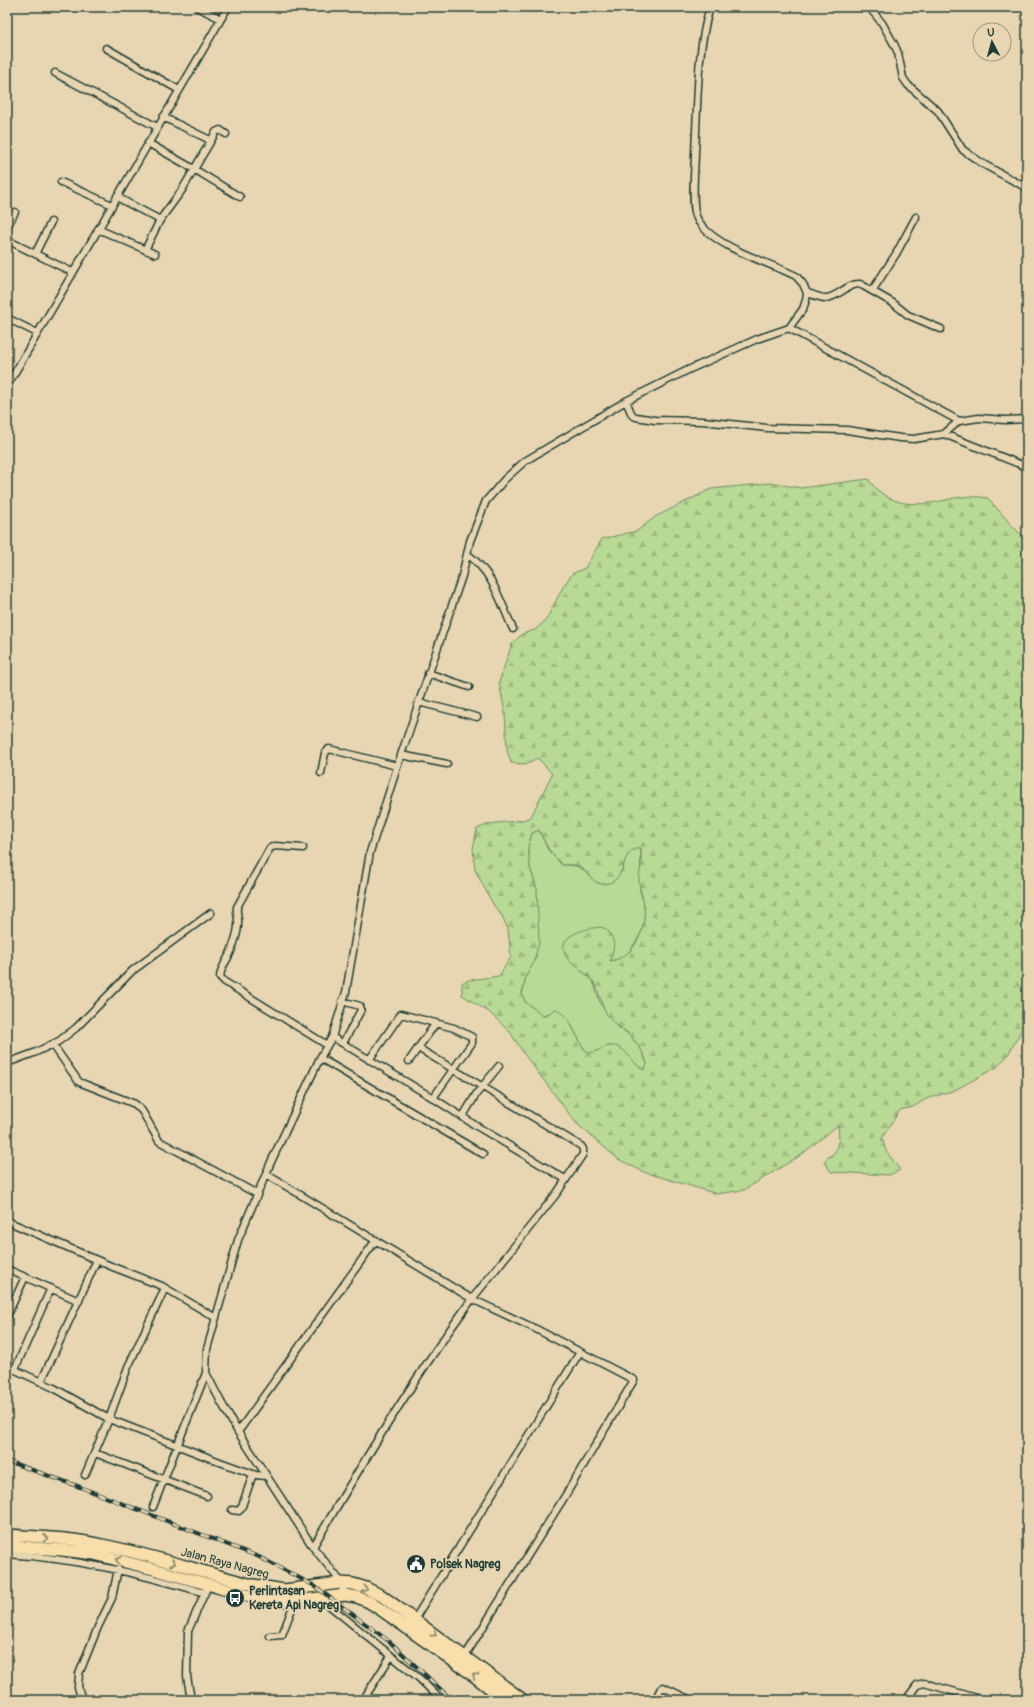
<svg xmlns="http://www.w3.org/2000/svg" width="1034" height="1707" font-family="Pangolin,sans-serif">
  <defs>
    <pattern id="forest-firs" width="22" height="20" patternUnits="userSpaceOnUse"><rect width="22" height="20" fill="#b9da94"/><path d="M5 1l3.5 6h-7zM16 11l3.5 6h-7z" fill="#9fbc80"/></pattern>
  </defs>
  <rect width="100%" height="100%" fill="#e8d6b3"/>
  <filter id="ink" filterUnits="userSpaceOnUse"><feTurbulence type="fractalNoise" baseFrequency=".025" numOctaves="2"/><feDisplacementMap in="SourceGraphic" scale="8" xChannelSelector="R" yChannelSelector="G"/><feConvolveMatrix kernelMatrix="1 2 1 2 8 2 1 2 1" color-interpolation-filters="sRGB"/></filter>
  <g filter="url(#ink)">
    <path fill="#b9da94" stroke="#6c8c64" d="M 539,830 L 548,850 L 562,865 C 579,865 581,867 592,879 L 622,872 C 625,860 626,849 641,848 L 640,891 L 644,905 L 645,918 L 641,933 L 630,951 L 625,957 L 610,961 L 613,947 L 604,928 L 597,928 L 583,931 L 567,958 L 593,981 L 601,1005 L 618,1027 L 630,1035 L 642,1051 L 647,1064 L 644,1070 L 637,1066 L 623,1050 L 609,1046 L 597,1052 L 590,1053 L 584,1049 L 567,1017 L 550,1013 L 543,1015 L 525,1002 L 522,994 L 526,976 L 536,957 L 535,882 L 530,868 L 528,847 L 532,833 Z"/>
    <path fill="url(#forest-firs)" stroke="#6c8c64" fill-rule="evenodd" d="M 868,479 C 885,503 908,507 936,502 C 945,501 954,497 963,497 C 971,496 980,497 988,498 L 1012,526 L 1027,540 L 1027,1020 L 1008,1055 L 997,1067 L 955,1090 L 926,1099 L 913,1107 L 900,1110 L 882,1138 L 886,1151 L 900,1170 L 889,1175 L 831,1172 L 824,1161 L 835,1152 L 839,1139 L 838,1125 L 801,1155 L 744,1190 L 717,1194 L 644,1172 L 618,1159 L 576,1123 L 524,1054 L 510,1032 L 489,1012 L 462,995 L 462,983 L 469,980 L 499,976 L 511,957 L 508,929 L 502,916 L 494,906 L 475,870 L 473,849 L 477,829 C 494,819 514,825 531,817 L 552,774 L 538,758 L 525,764 L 511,763 L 507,750 L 505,713 L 499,682 L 512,644 L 522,634 L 535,630 L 546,620 L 563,587 L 572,574 L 585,568 L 602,539 L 637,531 L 655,517 L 711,489 L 771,483 L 801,488 ZM 539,830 C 545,844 551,855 563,865 C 568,865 574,864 578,866 C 588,870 591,884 603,884 C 630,883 617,849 641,848 C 641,853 642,859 641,864 C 641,869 639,873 639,879 C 639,888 643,897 644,906 C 647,928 635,958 610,961 C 612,954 615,947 613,940 C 612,936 608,930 604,928 C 596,925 568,933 565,942 C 557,960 585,970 593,981 C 601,992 600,1007 609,1018 C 615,1025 624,1029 630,1035 C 637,1043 645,1054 647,1064 L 644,1070 C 632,1064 625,1044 611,1046 C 604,1046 597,1052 590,1053 L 584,1049 L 567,1017 L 555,1008 L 550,1013 L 543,1015 L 525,1002 L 522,994 L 526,976 L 533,964 L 539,943 L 537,889 L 530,868 L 528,847 L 532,833 Z"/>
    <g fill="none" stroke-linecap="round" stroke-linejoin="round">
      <defs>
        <path id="street" d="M 197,7 L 221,19
          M 869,7 L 882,23 L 894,44 L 898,53 L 903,78 L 908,85 L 938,111 L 963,150 L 983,164 L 1027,188
          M 106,48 L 179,90
          M 55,73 L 157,127
          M 163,117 L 210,140
          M 148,143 L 194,169 L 240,197
          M 61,182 L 112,205
          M 117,196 L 124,201 L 160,220
          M 7,227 L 15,212
          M 98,229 L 155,254
          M 7,240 L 72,272
          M 145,250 L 160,220 L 182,190 L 216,132 L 220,130 L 226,134
          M 35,254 L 51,222
          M 872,291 L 896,254 L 916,217
          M 807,293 C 812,294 820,298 825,298 C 838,298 847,283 860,284 L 893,303 L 908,315 L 941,329
          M 7,318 L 37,333
          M 789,328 L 959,421
          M 7,386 L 228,7
          M 626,401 L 632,415 L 636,417 L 655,420 L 703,421 L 767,428 L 847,430 L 900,438 L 914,439 L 944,434 L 1027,467
          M 944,434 L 959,421 L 979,418 L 1005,420 L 1027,419
          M 467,554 C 493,572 500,601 513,629
          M 428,673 L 469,687
          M 418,702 L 477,717
          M 401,755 L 447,764
          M 321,773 L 325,753 L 329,749 L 397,766
          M 303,848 L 275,846 L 270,848 L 237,907 C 236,913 239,919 238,925 C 238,932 235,940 233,946 C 230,958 221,965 220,977 L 225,982 L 327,1045
          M 342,1001 L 360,1006 L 361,1010 L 343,1043
          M 332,1037 L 433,1098 L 478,1127 L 565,1179
          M 53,1045 L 79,1082 L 135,1104 L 142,1111 L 159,1141 L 257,1194
          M 320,1058 L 483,1154
          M 369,1060 L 401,1014 L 454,1028 L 472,1037 L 472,1043 L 433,1098
          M 409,1061 L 418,1048
          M 7,1063 L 34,1053 L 59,1041 L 76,1028 L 132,971 L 211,913
          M 463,1116 L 477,1093 L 499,1066
          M 266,1174 L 472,1299 L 557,1193 L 583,1154 L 583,1149 L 581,1146 L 418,1048 L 436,1023
          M 7,1221 L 113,1267 L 162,1286 L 216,1318
          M 7,1269 L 79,1301
          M 7,1316 L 25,1277
          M 7,1366 L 54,1388 L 109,1419 L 220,1462 L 256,1475 L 266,1476
          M 15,1369 L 51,1288
          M 41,1382 L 97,1260
          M 238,1432 L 376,1240
          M 95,1453 L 207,1496
          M 85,1475 L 109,1419 L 128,1367 L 165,1288
          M 153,1507 L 206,1373
          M 232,1510 L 239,1511 L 242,1506 L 253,1474
          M 313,1547 C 363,1462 414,1378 472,1299 L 536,1329 L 634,1380 L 565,1496 L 465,1656
          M 7,1554 C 78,1559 138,1573 205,1593
          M 345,1595 L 338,1578 L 313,1547 L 238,1432 L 221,1402 L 206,1373 L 207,1349 L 238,1240 L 271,1162 L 320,1058 L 332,1037 L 346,992 L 370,852 L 401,755 L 462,576 L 470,541 L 486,501 L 505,479 L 525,461 L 626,401 L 688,370 L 757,339 L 789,328 L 803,309 L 806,300 L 807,293 L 803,284 L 796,276 C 768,262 721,249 702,226 C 700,224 697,219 696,216 C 691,202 695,168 695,152 C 698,104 696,53 710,7
          M 320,1598 L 420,1679 L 441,1700
          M 414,1620 L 580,1352
          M 270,1636 L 282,1635 L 295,1601
          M 82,1700 L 78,1687 L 79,1674 L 98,1627 L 112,1598 L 118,1569
          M 191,1700 L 187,1676 L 188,1631 L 206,1590
          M 363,1700 L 391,1656
          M 655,1700 L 660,1690 L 663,1687 L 691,1700
          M 906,1700 L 917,1685 L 924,1683 L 984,1700"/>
        <path id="highway" d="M 7,1535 C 38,1537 71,1538 102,1545 C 153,1555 202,1572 253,1585 L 284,1590 L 341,1583 L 353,1584 L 366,1588 L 382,1596 L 523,1700
          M 7,1546 L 62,1550 L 94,1554 L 153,1569 L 264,1600 L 295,1601 L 345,1595 L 357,1597 L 369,1602 L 380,1609 L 469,1672 L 505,1700"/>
      </defs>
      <use href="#street" stroke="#1f3d34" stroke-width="9"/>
      <use href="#highway" stroke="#1f3d34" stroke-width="14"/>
      <use href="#street" stroke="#e8d6b3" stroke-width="6"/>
      <use href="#highway" stroke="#f8deab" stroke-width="11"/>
      <defs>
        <path id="rail" d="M 7,1461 L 80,1487 L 259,1557 L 313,1585 L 390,1642 L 452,1700"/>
      </defs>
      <use href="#rail" stroke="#1f3d34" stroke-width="4"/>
      <use href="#rail" stroke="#e8d6b3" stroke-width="2.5" stroke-dasharray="8" stroke-linecap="butt"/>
    </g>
    <defs><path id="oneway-chevron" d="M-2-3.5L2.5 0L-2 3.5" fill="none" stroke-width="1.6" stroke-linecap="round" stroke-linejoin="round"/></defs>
    <g stroke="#81856a">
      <use href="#oneway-chevron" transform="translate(46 1538) rotate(5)"/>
      <use href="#oneway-chevron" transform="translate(118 1560) rotate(-166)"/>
      <use href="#oneway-chevron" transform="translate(173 1563) rotate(16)"/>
      <use href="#oneway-chevron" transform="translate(365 1589) rotate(21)"/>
      <use href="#oneway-chevron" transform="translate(434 1634) rotate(36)"/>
      <use href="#oneway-chevron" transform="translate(475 1676) rotate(-143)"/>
    </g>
  </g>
  <defs>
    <symbol id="civic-disc" viewBox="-11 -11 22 22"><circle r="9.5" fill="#1f3d34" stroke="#e8d6b3"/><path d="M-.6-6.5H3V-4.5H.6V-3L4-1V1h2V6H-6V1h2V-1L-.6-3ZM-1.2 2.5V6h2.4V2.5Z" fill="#fff"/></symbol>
    <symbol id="bus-disc" viewBox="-11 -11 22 22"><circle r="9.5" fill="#1f3d34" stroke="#e8d6b3"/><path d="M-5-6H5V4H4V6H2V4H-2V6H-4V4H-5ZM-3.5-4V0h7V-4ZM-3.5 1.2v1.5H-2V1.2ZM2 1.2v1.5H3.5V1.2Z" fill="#fff"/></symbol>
  </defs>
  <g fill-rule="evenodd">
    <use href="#civic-disc" x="405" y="1553" width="22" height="22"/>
    <use href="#bus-disc" x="224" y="1587" width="22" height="22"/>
  </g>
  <g text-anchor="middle" stroke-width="3.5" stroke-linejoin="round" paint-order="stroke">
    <g font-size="12" fill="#1f3d34" stroke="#e8d6b3">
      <text transform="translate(225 1563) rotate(15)" y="4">Jalan Raya Nagreg</text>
    </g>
    <g font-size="12" font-weight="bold" fill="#1f3d34" stroke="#e8d6b3" text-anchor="start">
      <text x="430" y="1568">Polsek Nagreg</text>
      <text x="249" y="1595">Perlintasan<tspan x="249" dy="14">Kereta Api Nagreg</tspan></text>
    </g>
  </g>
  <rect width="1034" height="1707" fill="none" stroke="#e8d6b3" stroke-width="24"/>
  <rect x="12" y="12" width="1010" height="1683" fill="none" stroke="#1f3d34" stroke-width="1.5" filter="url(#ink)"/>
  <g transform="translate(992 42) rotate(354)"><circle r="19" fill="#e8d6b3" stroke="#989980"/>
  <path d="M0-3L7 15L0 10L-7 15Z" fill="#1f3d34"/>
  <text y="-6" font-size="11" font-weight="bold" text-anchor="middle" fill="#1f3d34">U</text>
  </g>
</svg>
